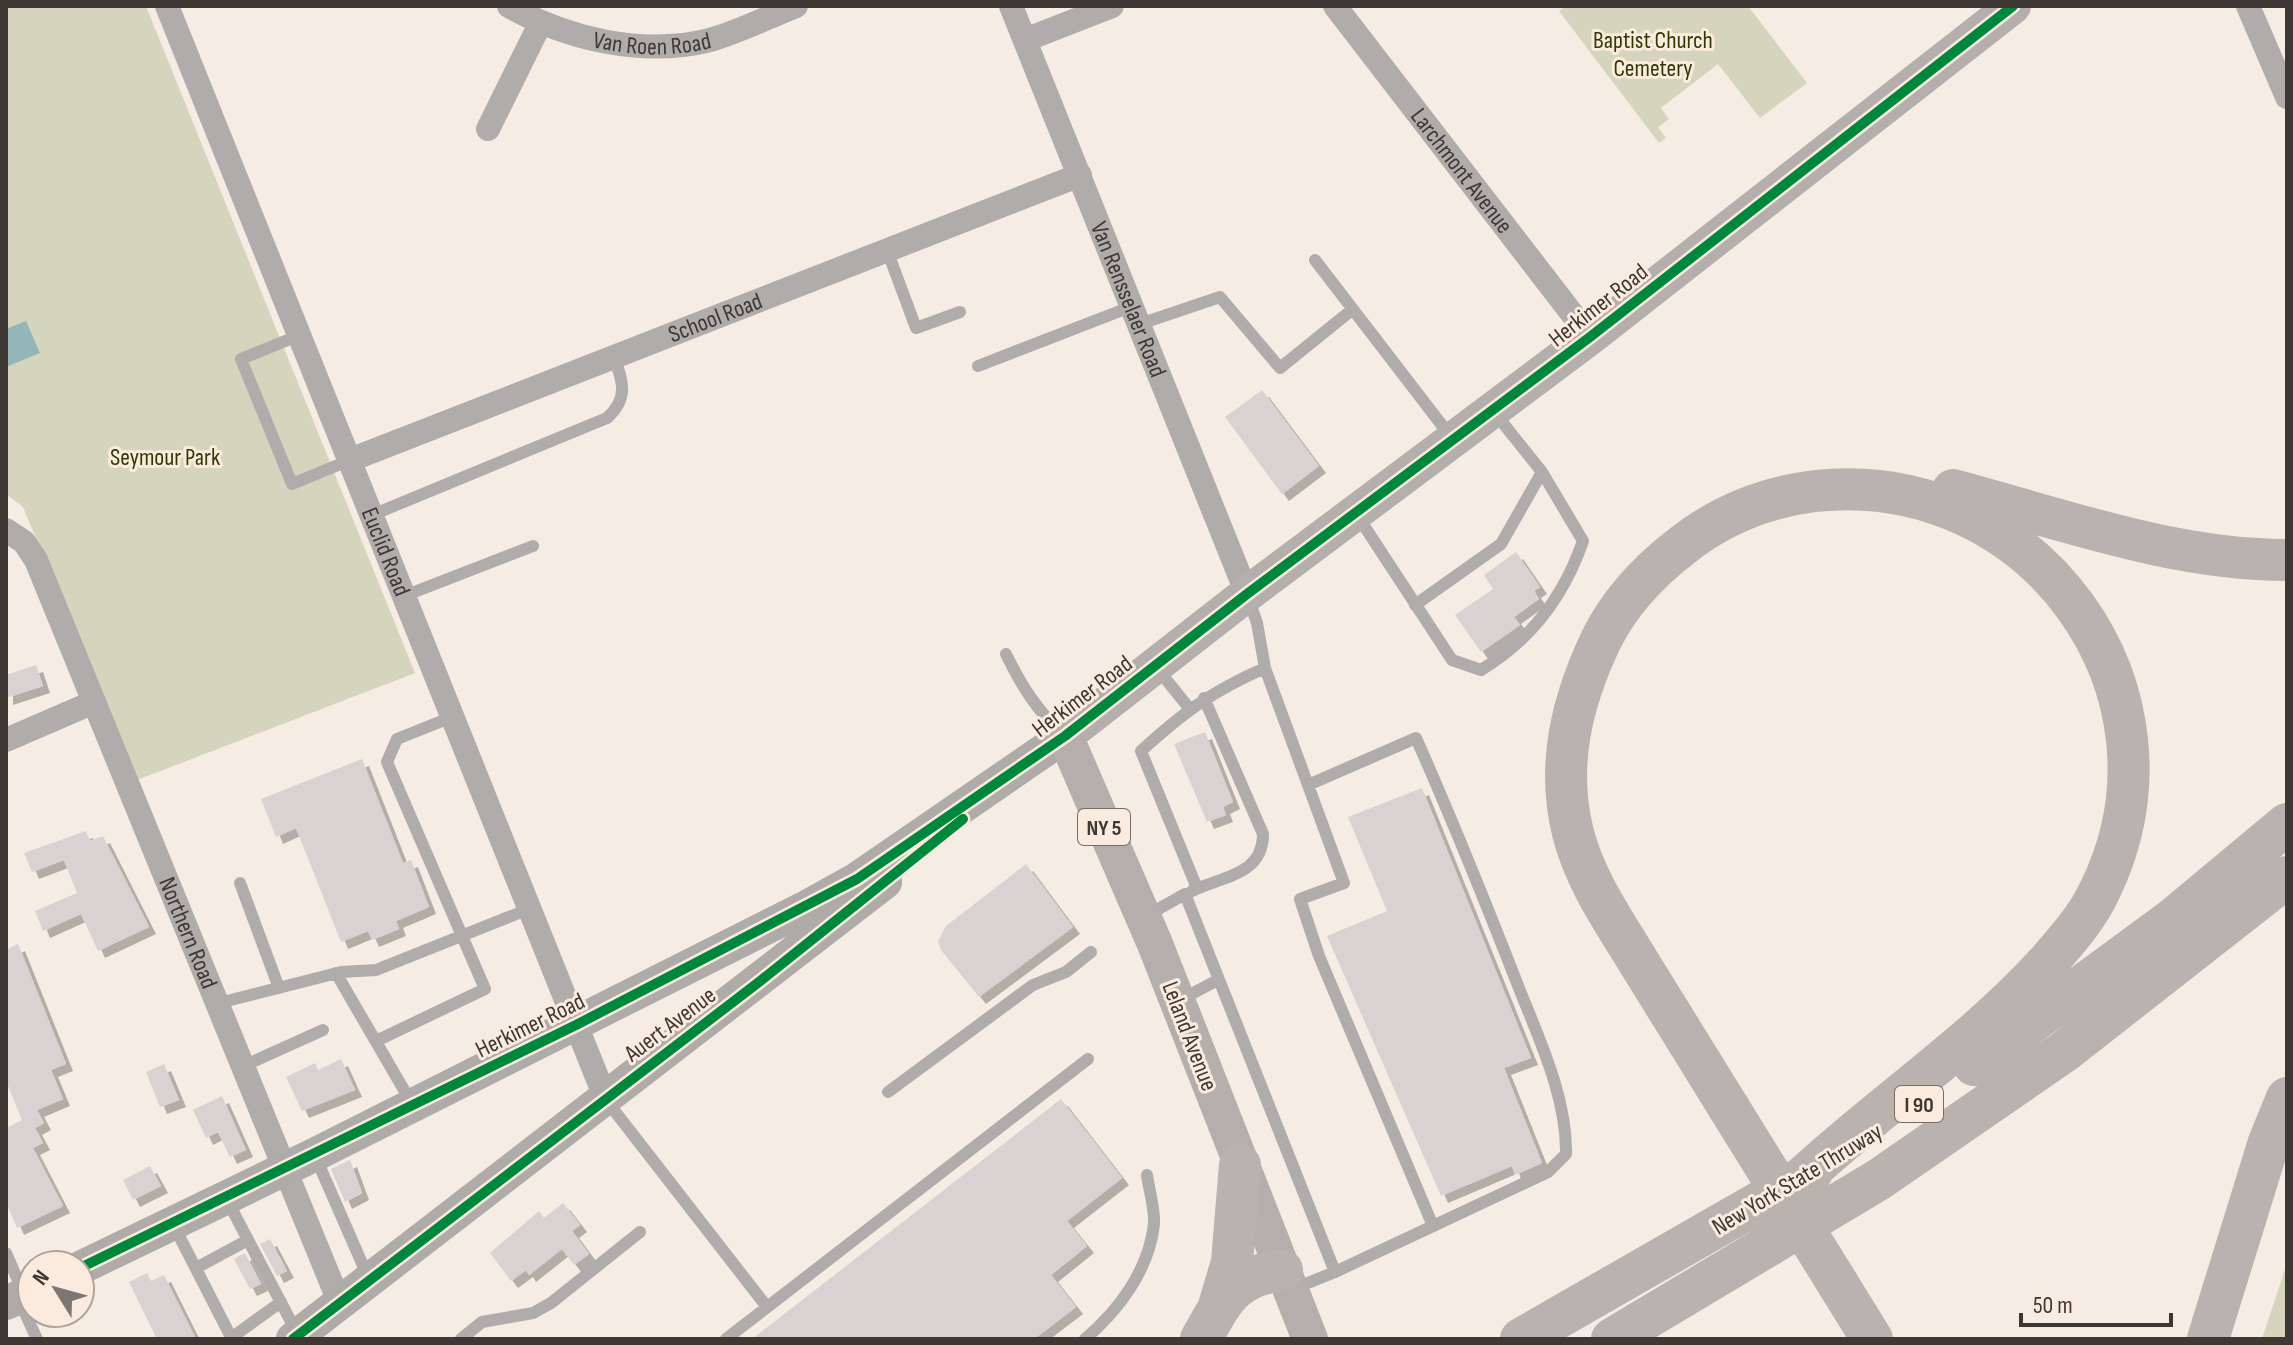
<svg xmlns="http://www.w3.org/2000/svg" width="2293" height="1345" font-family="'Sofia Sans Condensed',sans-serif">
  <defs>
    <filter id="shadow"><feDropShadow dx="7" dy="7" stdDeviation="0" flood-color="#0004"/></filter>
  </defs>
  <rect width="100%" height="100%" fill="#f5ece4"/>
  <path fill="#d5d5be" d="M 6,6 L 146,6 L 415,673 L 137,780 L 23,507 L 6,494 Z
    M 1566,6 L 1748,6 L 1807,83 L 1760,118 L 1718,64 L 1661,108 L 1669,119 L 1658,127 L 1666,138 L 1659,143 L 1559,11 Z
    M 2287,1263 L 2287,1339 L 2262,1339 Z"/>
  <path fill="#93b6b8" d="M 26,321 L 40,353 L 6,367 L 6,329 Z"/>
  <path fill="#d8d2d2" filter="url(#shadow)" d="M 1262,390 L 1319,466 L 1282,494 L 1225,417 Z
    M 1516,552 L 1540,587 L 1534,591 L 1539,599 L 1514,617 L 1520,625 L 1481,652 L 1455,615 L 1493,589 L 1484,575 Z
    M 36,665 L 43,686 L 6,698 L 6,675 Z
    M 1205,732 L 1233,802 L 1223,807 L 1226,815 L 1207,822 L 1174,744 Z
    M 362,759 L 403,863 L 411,860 L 429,907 L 396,921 L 399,929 L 372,940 L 368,931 L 341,942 L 296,828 L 276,837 L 261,799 Z
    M 1422,788 L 1531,1058 L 1504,1068 L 1542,1163 L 1515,1175 L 1512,1166 L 1441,1196 L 1327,936 L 1387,911 L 1348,817 Z
    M 86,831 L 90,841 L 103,836 L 149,927 L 98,951 L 81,914 L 43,931 L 35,911 L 77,893 L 64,860 L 32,872 L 24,853 Z
    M 1026,864 L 1073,927 L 979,997 L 941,950 L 938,941 L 946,926 Z
    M 18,944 L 66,1064 L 51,1070 L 63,1099 L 37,1110 L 44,1123 L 35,1128 L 43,1143 L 33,1148 L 63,1206 L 17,1228 L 6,1202 L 6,1128 L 22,1120 L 6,1081 L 6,950 Z
    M 341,1059 L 355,1090 L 302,1111 L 286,1077 L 315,1063 L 318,1070 Z
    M 164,1064 L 179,1100 L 160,1107 L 146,1072 Z
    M 222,1096 L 246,1150 L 230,1157 L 218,1132 L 206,1138 L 193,1110 Z
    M 1061,1099 L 1122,1178 L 1067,1221 L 1087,1246 L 1051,1275 L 1076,1307 L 1034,1339 L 752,1339 Z
    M 350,1160 L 362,1193 L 345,1202 L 331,1169 Z
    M 150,1166 L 161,1186 L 133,1200 L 123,1180 Z
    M 563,1203 L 580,1225 L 572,1231 L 589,1254 L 574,1265 L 562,1249 L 529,1275 L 526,1270 L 511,1281 L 490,1253 L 539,1211 L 544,1218 Z
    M 270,1239 L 287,1271 L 277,1276 L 260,1244 Z
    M 245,1253 L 261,1284 L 250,1289 L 234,1259 Z
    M 147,1273 L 151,1281 L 164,1275 L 196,1339 L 157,1339 L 129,1282 Z"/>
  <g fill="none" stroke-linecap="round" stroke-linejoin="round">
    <path stroke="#b0acac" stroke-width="12" d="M 887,250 L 916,328 L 960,312
      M 1315,260 L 1451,437
      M 1140,324 L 1220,297 L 1280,368 L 1353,309
      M 300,335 L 241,359 L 292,484 L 350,460
      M 978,366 L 1133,306
      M 372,515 L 607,418 C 629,398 623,382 614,357
      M 1357,515 L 1452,660 L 1481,670 C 1531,640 1564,596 1583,541 L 1542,472 L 1494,412
      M 404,596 L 533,546
      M 1248,597 L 1257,623 L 1265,668 L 1344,883 L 1300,899 L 1319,956 L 1433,1226 L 1335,1272
      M 1415,605 L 1501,544 L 1542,472
      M 1006,654 C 1021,685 1037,711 1063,734
      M 1156,667 L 1189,708
      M 1308,785 L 1416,738 C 1452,819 1485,901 1517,983 C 1538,1037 1567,1096 1566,1154 L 1548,1172 L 1433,1226
      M 240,883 L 279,988
      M 1197,888 L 1141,751 C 1184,712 1212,691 1265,668
      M 1192,891 C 1223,876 1263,875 1263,834 L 1204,698
      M 1146,916 L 1185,894 L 1335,1272 L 1293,1289
      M 336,973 L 411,1102
      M 1180,1000 L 1216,981
      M 215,1004 L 341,972 L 376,970 L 529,909
      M 376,1041 L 485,989 L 387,762 L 397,739 L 452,717
      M 241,1067 L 323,1030
      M 888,1092 L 1033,985 L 1066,972 L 1091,952
      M 606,1100 L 767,1307
      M 316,1158 L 368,1277
      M 227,1200 L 297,1333
      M 173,1224 L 232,1339
      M 6,1253 L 23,1292
      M 196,1268 L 248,1240
      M 18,1298 L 37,1339
      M 231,1338 L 281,1302
      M 461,1339 L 482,1322 L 533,1313 L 551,1303 L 640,1232
      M 726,1339 L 1088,1059
      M 1085,1339 C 1119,1310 1149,1270 1154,1224 C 1155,1209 1149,1190 1147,1175"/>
    <g stroke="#b0acac" stroke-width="24">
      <path id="s1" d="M 167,6 L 605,1097"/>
      <path id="s2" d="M 509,6 C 567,39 643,57 710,40 C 739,32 768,17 796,6"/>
      <path id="s3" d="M 1011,6 L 1247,594"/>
      <path id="s4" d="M 1335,6 L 1590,337"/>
      <path d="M 2248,6 L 2287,97"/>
      <path d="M 1025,40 L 1112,6"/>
      <path d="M 488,129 L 540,24"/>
      <path id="s5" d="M 350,460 L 1080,175"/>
      <path id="s6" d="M 6,530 L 24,542 L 36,560 L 340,1304"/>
      <path d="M 6,740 L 94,702"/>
    </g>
    <path stroke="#afaba9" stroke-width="34" d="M 80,1268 L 314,1155 L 803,909 L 857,879 L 1065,736
      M 6,1303 L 32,1291
      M 293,1339 L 885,882"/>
    <path stroke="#b4afac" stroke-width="36" d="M 1310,1339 L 1155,944 L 1065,736 L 1247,594 L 1590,337 L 2013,6"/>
    <path stroke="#bab2af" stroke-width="42" d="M 1953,490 C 2062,519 2173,560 2287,560
      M 1974,1065 L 2173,919 L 2287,824
      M 1729,1108 C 1699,1059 1668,1010 1638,961 C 1613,920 1585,880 1573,833 C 1556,765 1572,701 1601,640 C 1620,601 1649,571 1683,545 C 1721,515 1767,497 1815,491 C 2033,467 2197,691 2100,890 C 2087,918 2067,940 2047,963 C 1973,1044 1882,1104 1802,1178
      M 1838,1284 L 1872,1339
      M 1219,1306 L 1232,1262 L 1240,1165
      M 1201,1339 C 1224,1298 1233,1277 1282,1270
      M 1521,1339 L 1812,1172
      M 1612,1339 L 1878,1180 L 2065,1051 L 2287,877
      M 2208,1339 L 2269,1142 L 2287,1098"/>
    <path stroke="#bab2af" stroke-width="42" d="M 1729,1108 L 1838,1284"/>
    <defs>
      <path id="cycleway" d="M 80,1268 L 576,1025 L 857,879 L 1065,736 L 1247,594 L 1590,337 L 2013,6
        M 293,1339 L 759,982 L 963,819"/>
    </defs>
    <use href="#cycleway" stroke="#fbebde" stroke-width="15"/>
    <use href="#cycleway" stroke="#00873e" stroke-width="10"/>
  </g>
  <g text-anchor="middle" stroke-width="6" stroke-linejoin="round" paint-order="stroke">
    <g fill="#fbebde" stroke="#776d66" stroke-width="2">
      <rect x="1078" y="809" width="52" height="36" rx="6"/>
      <rect x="1895" y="1086" width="48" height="36" rx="6"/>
    </g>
    <g font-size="22" font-weight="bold" fill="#3e3733">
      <text x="1104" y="835">NY 5</text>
      <text x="1919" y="1112">I 90</text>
    </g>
    <g font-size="24" fill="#3e3733" stroke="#fbebde">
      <text dy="8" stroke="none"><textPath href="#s2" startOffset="150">Van Roen Road</textPath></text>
      <text dy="8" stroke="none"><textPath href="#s4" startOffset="208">Larchmont Avenue</textPath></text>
      <text dy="8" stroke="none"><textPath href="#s3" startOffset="316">Van Rensselaer Road</textPath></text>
      <text transform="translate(1598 305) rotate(-38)" y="8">Herkimer Road</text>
      <text dy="8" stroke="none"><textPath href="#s5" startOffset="392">School Road</textPath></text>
      <text dy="8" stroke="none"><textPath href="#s1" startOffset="588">Euclid Road</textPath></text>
      <text transform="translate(1082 696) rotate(-37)" y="8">Herkimer Road</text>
      <text dy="8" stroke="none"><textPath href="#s6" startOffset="446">Northern Road</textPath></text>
      <text transform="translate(670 1024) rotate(-37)" y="8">Auert Avenue</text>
      <text transform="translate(530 1025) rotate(-26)" y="8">Herkimer Road</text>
      <text transform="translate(1190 1036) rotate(69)" y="8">Leland Avenue</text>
      <text transform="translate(1797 1179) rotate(-31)" y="8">New York State Thruway</text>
    </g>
    <g font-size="24" fill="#323804" stroke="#fbebde">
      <text x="1653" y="48">Baptist Church<tspan x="1653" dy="28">Cemetery</tspan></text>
      <text x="165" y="465">Seymour Park</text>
    </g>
  </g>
  <rect width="2293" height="1345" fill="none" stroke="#3e3733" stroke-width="16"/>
  <g transform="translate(56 1289) rotate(307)"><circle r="38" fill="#fbebde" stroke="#afa39a" stroke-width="2"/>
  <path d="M0-6L14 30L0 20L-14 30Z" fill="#7e7671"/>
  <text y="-12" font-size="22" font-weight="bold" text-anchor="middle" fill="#3e3733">N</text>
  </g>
  <path d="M2021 1313v12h150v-12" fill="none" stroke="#3e3733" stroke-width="4"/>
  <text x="2033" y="1313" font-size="24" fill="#3e3733" stroke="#fbebde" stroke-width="6" paint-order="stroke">50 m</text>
</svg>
